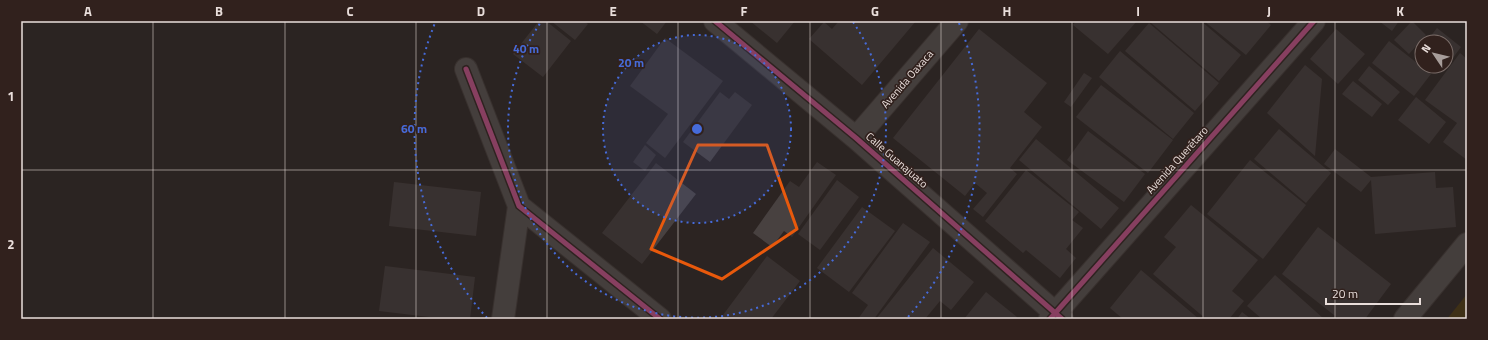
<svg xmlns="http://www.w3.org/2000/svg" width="1488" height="340" font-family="'Titillium Web',sans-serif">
  <rect width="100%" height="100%" fill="#2c2422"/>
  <path fill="#553f08" d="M 1467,294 L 1467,319 L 1447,319 Z"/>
  <path fill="#484140" d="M 539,21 L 546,21 L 571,41 L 543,77 L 513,54 Z
    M 551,21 L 584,21 L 588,24 L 575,40 Z
    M 640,21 L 667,21 L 657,34 Z
    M 750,21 L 795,21 L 777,43 Z
    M 839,21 L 916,21 L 862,85 L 809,39 L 824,22 L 832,29 Z
    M 1076,21 L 1137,21 L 1108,54 L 1073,25 Z
    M 1151,21 L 1201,21 L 1241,55 L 1219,81 L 1150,22 Z
    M 1204,21 L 1266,21 L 1271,25 L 1246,55 Z
    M 1379,21 L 1399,21 L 1392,31 Z
    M 1412,21 L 1426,35 L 1409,54 L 1394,40 Z
    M 1149,23 L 1219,83 L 1195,111 L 1125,51 Z
    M 1437,28 L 1461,47 L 1444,70 L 1438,66 L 1446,66 L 1446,42 L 1426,42 Z
    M 979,29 L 1047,83 L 1024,112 L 1042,127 L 1010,168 L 1017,174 L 983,217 L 973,209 L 987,193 L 975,183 L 965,196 L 893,138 Z
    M 1336,29 L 1365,54 L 1338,84 L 1310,59 Z
    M 665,38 L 723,81 L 665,158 L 646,143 L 668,114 L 630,86 Z
    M 1389,41 L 1431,74 L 1414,96 L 1372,63 Z
    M 1120,51 L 1194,113 L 1173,139 L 1099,77 Z
    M 1460,53 L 1467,59 L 1467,160 L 1443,142 L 1457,123 L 1425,100 Z
    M 1305,65 L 1322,79 L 1315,156 L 1267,113 Z
    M 1369,66 L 1400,92 L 1388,105 L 1358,80 Z
    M 1084,73 L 1092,78 L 1071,107 L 1064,102 Z
    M 1353,81 L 1382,104 L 1372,117 L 1342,94 Z
    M 1101,85 L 1173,140 L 1148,173 L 1076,117 Z
    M 720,92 L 729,99 L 735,92 L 752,105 L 710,162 L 683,142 Z
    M 1416,97 L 1446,122 L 1429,144 L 1398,120 Z
    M 1279,129 L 1331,173 L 1306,203 L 1254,159 Z
    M 1088,131 L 1145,174 L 1124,202 L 1067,160 Z
    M 1036,139 L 1119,208 L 1101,229 L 1019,160 Z
    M 645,145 L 656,155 L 645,171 L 633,162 Z
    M 1335,149 L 1371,177 L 1435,172 L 1436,188 L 1453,187 L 1456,227 L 1375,234 L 1371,180 L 1361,192 L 1324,164 Z
    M 1250,160 L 1306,205 L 1263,259 L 1207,214 Z
    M 817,162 L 836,175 L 792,237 L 784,231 L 772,247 L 753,233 L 790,181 L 799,187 Z
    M 656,163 L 696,194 L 642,264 L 602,233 Z
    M 1026,170 L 1079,212 L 1072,220 L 1083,228 L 1066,249 L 1076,258 L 1060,278 L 1026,250 L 1023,253 L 985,221 Z
    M 837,180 L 859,197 L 820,250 L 798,234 Z
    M 394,182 L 481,192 L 476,236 L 389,226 Z
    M 1191,205 L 1258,260 L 1232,291 L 1244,301 L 1229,319 L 1206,319 L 1153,274 L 1176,247 L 1164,237 Z
    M 862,207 L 895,231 L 849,292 L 817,268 Z
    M 903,223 L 930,242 L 874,319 L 858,319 L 868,305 L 852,293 Z
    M 1318,227 L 1391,284 L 1365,319 L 1339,319 L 1282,274 Z
    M 933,248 L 974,282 L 951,310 L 940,301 L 925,319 L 876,319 Z
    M 767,256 L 800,281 L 771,319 L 720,319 Z
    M 385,266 L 475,277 L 470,319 L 446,319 L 379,311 Z
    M 1141,270 L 1199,319 L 1123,319 L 1110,308 Z
    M 1275,275 L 1324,319 L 1262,319 L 1247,306 Z
    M 986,292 L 1017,317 L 1016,319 L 964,319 Z
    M 1242,312 L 1251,319 L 1237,319 Z"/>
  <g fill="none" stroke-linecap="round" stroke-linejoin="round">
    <defs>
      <path id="minor" d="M 715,21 L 856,138 L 1062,319
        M 466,69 L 519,206 L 660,319
        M 856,138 L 957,21
        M 503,319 L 519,206
        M 1050,319 L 1314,21
        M 1405,319 L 1467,244"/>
    </defs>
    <use href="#minor" stroke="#47403d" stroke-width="24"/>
    <use href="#minor" stroke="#635d5b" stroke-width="22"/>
    <defs>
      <path id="cycleway" d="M 715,21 L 856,138 L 1062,319
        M 466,69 L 519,206 L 660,319
        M 1050,319 L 1314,21"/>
    </defs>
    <use href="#cycleway" stroke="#31211d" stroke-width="8"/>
    <use href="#cycleway" stroke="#f560ab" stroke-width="5"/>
  </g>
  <path d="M0 0H1488V340H0ZM 698,145 L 767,145 L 797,229 L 722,279 L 651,249 Z" fill="#2c2422" fill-opacity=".55" fill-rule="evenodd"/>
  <path fill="none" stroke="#e8590c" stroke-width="3" stroke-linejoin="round" d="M 698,145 L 767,145 L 797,229 L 722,279 L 651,249 Z"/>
  <path fill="none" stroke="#e9dedb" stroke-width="1" stroke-opacity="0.55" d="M 153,21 L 153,319M 285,21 L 285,319M 416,21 L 416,319M 547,21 L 547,319M 678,21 L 678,319M 810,21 L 810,319M 941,21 L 941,319M 1072,21 L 1072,319M 1203,21 L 1203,319M 1335,21 L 1335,319M 21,170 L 1467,170"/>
  <circle cx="697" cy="129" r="94" fill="#466bd9" fill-opacity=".12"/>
  <g fill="none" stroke="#466bd9" stroke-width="2" stroke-dasharray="2 4">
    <circle cx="697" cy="129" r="94"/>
    <path d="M853 22A189 189 0 1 1 541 22"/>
    <path d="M487 318A283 283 0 0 1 435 23M959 23A283 283 0 0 1 907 318"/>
  </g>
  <g text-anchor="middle" stroke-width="3.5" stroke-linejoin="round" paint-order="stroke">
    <g font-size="11" fill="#e9dedb" stroke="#31211d">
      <text transform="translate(907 79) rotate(-49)" y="4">Avenida Oaxaca</text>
      <text transform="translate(897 160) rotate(41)" y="4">Calle Guanajuato</text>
      <text transform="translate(1177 160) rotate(-48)" y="4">Avenida Querétaro</text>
    </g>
  </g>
  <circle cx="697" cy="129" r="6" fill="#466bd9" stroke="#31211d" stroke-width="2"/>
  <g font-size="12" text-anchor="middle" font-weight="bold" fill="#466bd9" stroke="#31211d" stroke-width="3.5" stroke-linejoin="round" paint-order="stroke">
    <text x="526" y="53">40 m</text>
    <text x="631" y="67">20 m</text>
    <text x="414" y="133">60 m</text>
  </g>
  <rect width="1488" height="340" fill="none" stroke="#31211d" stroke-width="44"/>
  <g transform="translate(1434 54) rotate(305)"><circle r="19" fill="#31211d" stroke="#7b6d69"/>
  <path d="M0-3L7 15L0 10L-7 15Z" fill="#a79d9a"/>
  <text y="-6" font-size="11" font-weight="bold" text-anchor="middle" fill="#e9dedb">N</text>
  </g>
  <path d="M1326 298v6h94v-6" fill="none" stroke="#e9dedb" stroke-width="2"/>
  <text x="1332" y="298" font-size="12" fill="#e9dedb" stroke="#31211d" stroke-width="3" paint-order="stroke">20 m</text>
  <rect x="22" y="22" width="1444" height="296" fill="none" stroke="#e9dedb" stroke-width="1.5"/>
  <g font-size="13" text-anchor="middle" font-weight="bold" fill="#e9dedb">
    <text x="88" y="16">A</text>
    <text x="219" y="16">B</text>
    <text x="350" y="16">C</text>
    <text x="481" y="16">D</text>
    <text x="613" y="16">E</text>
    <text x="744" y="16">F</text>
    <text x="875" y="16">G</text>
    <text x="1007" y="16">H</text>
    <text x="1138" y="16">I</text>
    <text x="1269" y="16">J</text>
    <text x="1400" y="16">K</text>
    <text x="11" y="101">1</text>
    <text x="11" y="249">2</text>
  </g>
</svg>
